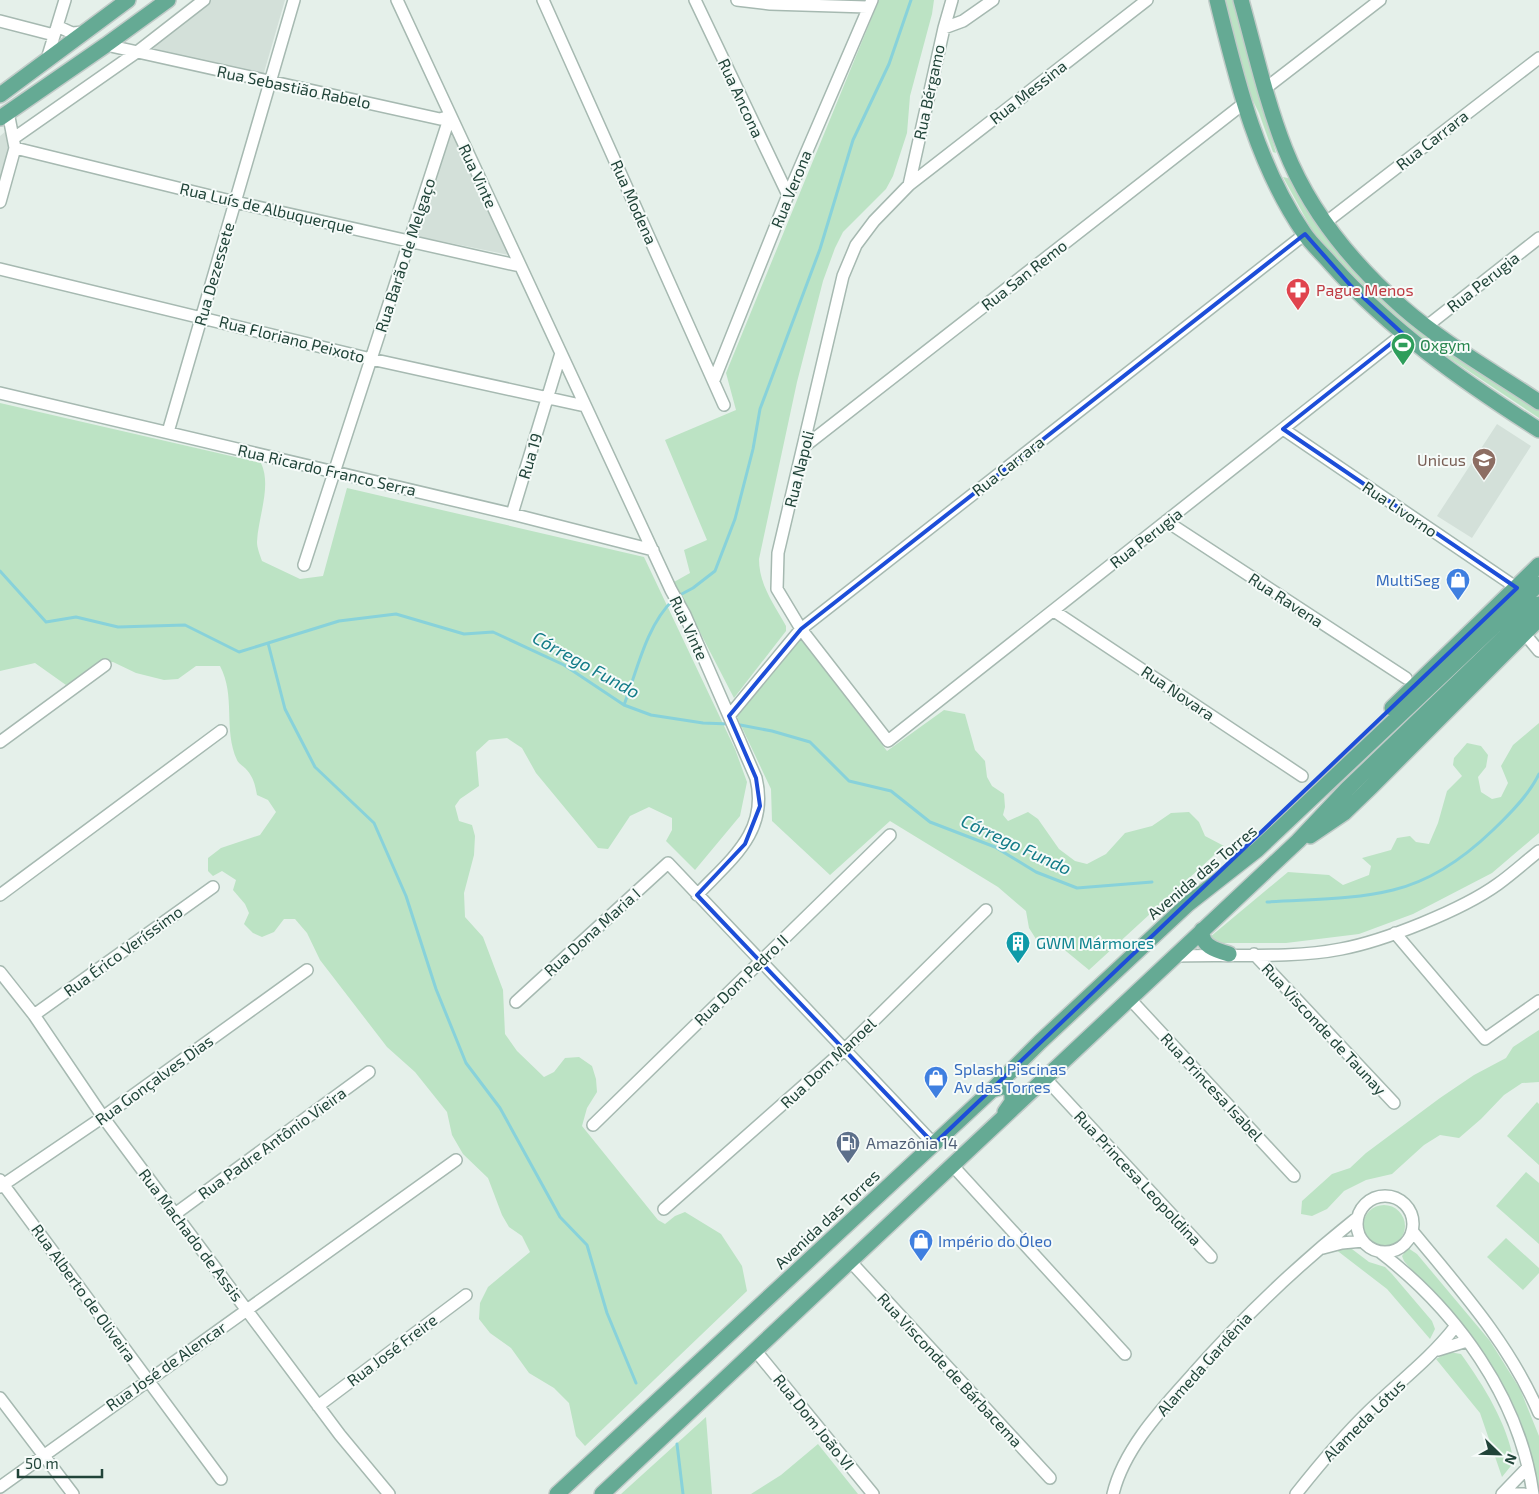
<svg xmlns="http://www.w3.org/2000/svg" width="1539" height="1494" font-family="'Exo 2',sans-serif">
  <rect width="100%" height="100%" fill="#e5f0ea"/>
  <path fill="#d3e0d9" d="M 192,0 L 285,0 L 263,76 L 136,44 Z
    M 450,128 L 509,255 L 416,236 Z
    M 6,131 L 10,150 L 0,183 L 0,136 Z
    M 1497,424 L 1531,446 L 1472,538 L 1437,516 Z"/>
  <path fill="#bce3c4" d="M 879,0 L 934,0 L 932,14 L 910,96 L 907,133 L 893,176 L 886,189 L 843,232 L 835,248 L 823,281 L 797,382 L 759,559 C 759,585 774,604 786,626 L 786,631 L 734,698 L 674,582 L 690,573 L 684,550 L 707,540 L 665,440 L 736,410 L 726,373 Z
    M 1224,0 L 1234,0 L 1276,153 L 1273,152 L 1259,113 L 1247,89 Z
    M 1283,177 L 1292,179 L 1356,268 L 1539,406 L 1539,418 L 1410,332 L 1346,272 L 1312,230 Z
    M 0,403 L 261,463 C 272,486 258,517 257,542 C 257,548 260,555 262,561 L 300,579 L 323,576 L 347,488 L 644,557 L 735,749 L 747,782 L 740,816 L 695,870 L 666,841 L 672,830 L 672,818 L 649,807 L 630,816 L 608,849 L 598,848 L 536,773 L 522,748 L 507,738 L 489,740 L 476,752 L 479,786 L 460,799 L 455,806 L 459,821 L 472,825 L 475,836 L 474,855 L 464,893 L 465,917 L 483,937 L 503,990 L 505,1034 L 517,1051 L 544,1077 L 554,1072 L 565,1058 L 579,1057 L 592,1066 L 596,1079 L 597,1092 L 587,1108 L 582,1126 L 658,1220 L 665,1224 L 675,1216 L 685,1212 L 721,1234 L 742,1266 L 747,1291 L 585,1446 L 576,1436 L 569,1403 L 554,1388 L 529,1373 L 511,1348 L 490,1333 L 479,1319 L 480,1303 L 488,1287 L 530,1252 L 522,1236 L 509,1227 L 502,1215 L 488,1178 L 463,1154 L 452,1135 L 447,1112 L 415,1072 L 387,1047 L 320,960 L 307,933 L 295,919 L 284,919 L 274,932 L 262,937 L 253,933 L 244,924 L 249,913 L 245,904 L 233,890 L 236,880 L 222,871 L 213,876 L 208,871 L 208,858 L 221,848 L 260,835 L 276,812 L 268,800 L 257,795 C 255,784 253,776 245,768 C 242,765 238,763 237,760 C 223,729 236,696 220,666 L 196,666 L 178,679 L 164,680 L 136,673 L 113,662 L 101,663 L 84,676 L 66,685 L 35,663 L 0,671 Z
    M 801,639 L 887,751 L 944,710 L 965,714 L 975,750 L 985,761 L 987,777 L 992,786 L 1004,794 L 1005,807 L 1003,815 L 1008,821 L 1028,812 L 1038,819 L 1059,849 L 1075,861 L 1087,864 L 1106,854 L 1125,833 L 1152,826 L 1171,813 L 1189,812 L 1199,822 L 1205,836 L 1224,846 L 1089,970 L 1061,947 L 1049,947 L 1036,939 L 1029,928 L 1026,911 L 998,887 L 890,821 L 830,875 L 772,821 L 771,789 L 737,717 Z
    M 1539,723 L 1539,833 L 1492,873 L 1413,914 L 1359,934 L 1286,943 L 1213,943 L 1210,937 L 1288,872 L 1329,875 L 1343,885 L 1369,875 L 1371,866 L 1362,858 L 1391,850 L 1397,838 L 1410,836 L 1416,842 L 1429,844 L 1438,823 L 1447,791 L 1462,776 L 1453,765 L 1454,758 L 1467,743 L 1481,746 L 1488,755 L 1486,767 L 1478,777 L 1481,792 L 1492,799 L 1501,797 L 1508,783 L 1501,766 L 1513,745 Z
    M 1539,1030 L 1539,1082 L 1522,1083 L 1504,1095 L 1481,1119 L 1459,1138 L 1440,1135 L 1424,1145 L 1392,1174 L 1366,1180 L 1344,1191 L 1327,1209 L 1312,1216 L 1301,1214 L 1302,1201 L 1332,1174 L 1350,1168 L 1366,1153 L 1440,1098 L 1474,1075 L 1506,1058 L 1513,1047 Z
    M 1537,1102 L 1539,1104 L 1539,1165 L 1507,1136 Z
    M 1526,1172 L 1539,1183 L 1539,1244 L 1496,1206 Z
    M1363 1226a21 21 0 1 1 42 0a21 21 0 1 1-42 0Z
    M 1506,1238 L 1539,1268 L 1539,1273 L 1523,1290 L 1487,1257 Z
    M 1348,1246 L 1369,1262 L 1385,1267 L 1392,1274 L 1432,1321 L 1435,1329 L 1430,1339 L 1387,1289 L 1335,1249 Z
    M 1408,1248 L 1417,1254 L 1490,1341 L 1520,1389 L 1539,1436 L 1539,1494 C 1534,1467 1528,1439 1517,1413 C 1492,1355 1445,1309 1404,1261 L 1402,1256 Z
    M 1449,1352 L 1461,1354 C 1484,1386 1507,1423 1514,1462 L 1502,1477 L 1480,1413 L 1436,1359 Z
    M 706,1417 L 712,1494 L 621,1494 Z
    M 818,1444 L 858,1494 L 751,1494 L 781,1475 Z"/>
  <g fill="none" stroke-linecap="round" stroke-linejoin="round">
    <path stroke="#88d2da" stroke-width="3" d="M 0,571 L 46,622 L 76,617 L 118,627 L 185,625 L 239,652 L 339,621 L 396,614 L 464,634 L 493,632 L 564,665 L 624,705 L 651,715 L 703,723 L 729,724
      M 678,596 L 693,588 L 715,571 L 735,519 L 753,449 L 760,409 L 820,249 L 853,140 L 889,64 L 911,0
      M 268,643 L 285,709 L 315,767 L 374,823 L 406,896 L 436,989 L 466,1063 L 500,1108 L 560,1217 L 587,1245 L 607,1313 L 636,1383
      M 624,705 C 637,671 646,626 673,600
      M 735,724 L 772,731 L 810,742 L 849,781 L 891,791 L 930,822 L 995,847 L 1036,872 L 1077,888 L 1152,882
      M 1267,902 C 1308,899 1353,900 1393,890 C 1431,881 1465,857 1493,830 C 1510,814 1529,795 1539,774
      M 677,1444 L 683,1494"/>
    <defs>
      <path id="street" d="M 397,0 L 671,590 L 685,615 L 756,778 C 769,832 731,859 697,895
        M 543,0 L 724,405
        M 695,0 L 788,195
        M 737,0 L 770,4 L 867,7
        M 1147,0 L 909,185 L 874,221 L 856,245 L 843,276 L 778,553 L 777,589 L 801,629 L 888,741 L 1403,334
        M 0,21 L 54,35
        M 57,26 L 72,33 L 86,32
        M 944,28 L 963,21 L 993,0
        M 106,45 L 440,119 L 450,116
        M 47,59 L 65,0
        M 1266,88 L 1380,0
        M 14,138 L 137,52 L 204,0
        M 15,148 L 235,202 L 520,266
        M 909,185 L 944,28 L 952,0
        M 0,202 L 15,148 L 8,112
        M 1325,223 L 1539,58
        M 0,269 L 371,359 L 585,406
        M 1427,326 L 1539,238
        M 714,380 L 788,195 L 872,0
        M 0,393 L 512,514 L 653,550
        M 1283,429 L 1517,588
        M 168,432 L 294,0
        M 805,446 L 1243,104
        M 512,514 L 561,353
        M 1166,521 L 1406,678
        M 304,565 L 450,116
        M 1054,611 L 1302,776
        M 1524,633 L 1539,651
        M 729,716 L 801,629 L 1305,234
        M 0,742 L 105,665
        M 0,895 L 221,731
        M 1395,933 L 1485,1039 L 1539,1001
        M 1254,954 L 1394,1103
        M 1174,956 C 1226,954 1291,959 1341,949 C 1384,941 1462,910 1498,884 C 1512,874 1525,862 1539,851
        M 0,972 L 34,1015 L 103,1117 L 175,1214 L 340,1435 L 389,1494
        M 1129,998 L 1294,1176
        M 516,1002 L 668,863 L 934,1144
        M 34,1015 L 213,887
        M 1045,1078 L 1211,1257
        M 593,1125 L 890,835
        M 952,1165 L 1125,1354
        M 0,1180 L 221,1479
        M 0,1187 L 103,1117 L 307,970
        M1357 1224a28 28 0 1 1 56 0a28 28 0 1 1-56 0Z
        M 664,1209 L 845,1049 L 986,910
        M 175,1214 L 369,1072
        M 1413,1232 C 1460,1289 1509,1343 1539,1413
        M 1323,1248 L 1342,1243 L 1363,1241
        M 1380,1252 C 1456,1310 1520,1398 1533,1494
        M 850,1261 L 1050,1478
        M 755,1350 L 873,1494
        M 1438,1350 L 1467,1341
        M 0,1398 L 73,1494
        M 318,1406 L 466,1295
        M 0,1487 L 456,1160
        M 1113,1494 C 1123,1452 1157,1414 1185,1383 C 1238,1322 1295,1267 1358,1217
        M 1296,1494 C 1319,1465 1343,1436 1370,1410 C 1399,1382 1430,1359 1455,1327
        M 1502,1494 L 1528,1467
        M 1514,1494 L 1524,1494"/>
      <path id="primary" d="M 1217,0 C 1237,81 1256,163 1304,233 C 1312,245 1323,254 1332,265 C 1391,331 1464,382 1539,430
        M 1241,0 C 1255,50 1266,101 1285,149 C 1309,210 1353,264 1402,307 C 1443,343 1493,371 1539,402
        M 0,95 L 128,0
        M 0,118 L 106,45 L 168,0
        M 1392,708 L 1539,565
        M 1310,836 L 1344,813 L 1371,787 L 1539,619
        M 1202,930 C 1201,946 1215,950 1229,954
        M 992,1090 L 1005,1086 L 1012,1092 L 1012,1102 L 1005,1112
        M 557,1494 L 992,1090 L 1040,1042 L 1188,904 L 1257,850 L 1539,584
        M 602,1494 L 1298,841 L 1347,789 L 1539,604"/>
    </defs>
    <use href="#street" stroke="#a6b9b1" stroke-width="14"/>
    <use href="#primary" stroke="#c1cbc8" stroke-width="18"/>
    <use href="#street" stroke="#fff" stroke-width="11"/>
    <use href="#primary" stroke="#65aa94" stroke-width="15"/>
  </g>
  <path fill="none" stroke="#1d4ed8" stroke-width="4" stroke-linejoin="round" d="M 1305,234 L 1351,286 L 1403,334 L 1283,429 L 1517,588 L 934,1144 L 697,895 L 745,844 L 760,806 L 756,778 L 729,716 L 801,629 Z"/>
  <defs>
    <symbol id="pharmacy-pin" viewBox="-11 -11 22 30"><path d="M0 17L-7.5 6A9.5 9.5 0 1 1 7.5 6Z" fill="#e0444e" stroke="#f6fbf9"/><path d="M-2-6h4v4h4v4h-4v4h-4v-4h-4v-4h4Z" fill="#fff"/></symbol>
    <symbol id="stadium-pin" viewBox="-11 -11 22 30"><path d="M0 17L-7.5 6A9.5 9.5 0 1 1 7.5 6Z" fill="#2e9e5b" stroke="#f6fbf9"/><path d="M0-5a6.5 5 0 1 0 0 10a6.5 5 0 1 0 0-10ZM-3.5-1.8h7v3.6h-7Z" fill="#fff"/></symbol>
    <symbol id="school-pin" viewBox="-11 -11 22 30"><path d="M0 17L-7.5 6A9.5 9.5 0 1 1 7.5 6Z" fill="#8d6e63" stroke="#f6fbf9"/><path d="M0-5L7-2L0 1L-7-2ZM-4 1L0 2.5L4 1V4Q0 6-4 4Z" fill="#fff"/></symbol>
    <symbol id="shop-pin" viewBox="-11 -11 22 30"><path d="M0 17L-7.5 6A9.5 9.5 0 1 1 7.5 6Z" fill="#3f7fe0" stroke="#f6fbf9"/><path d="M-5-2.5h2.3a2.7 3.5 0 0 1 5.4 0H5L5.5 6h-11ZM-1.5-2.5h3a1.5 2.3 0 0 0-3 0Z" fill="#fff"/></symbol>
    <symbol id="building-pin" viewBox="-11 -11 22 30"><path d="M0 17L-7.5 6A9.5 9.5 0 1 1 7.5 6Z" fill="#0f9aa8" stroke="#f6fbf9"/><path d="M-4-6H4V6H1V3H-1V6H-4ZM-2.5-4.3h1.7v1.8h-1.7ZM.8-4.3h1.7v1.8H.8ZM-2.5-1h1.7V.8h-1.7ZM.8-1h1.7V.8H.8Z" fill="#fff"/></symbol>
    <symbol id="fuel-pin" viewBox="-11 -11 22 30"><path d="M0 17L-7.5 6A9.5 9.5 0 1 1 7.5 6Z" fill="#5c6f8a" stroke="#f6fbf9"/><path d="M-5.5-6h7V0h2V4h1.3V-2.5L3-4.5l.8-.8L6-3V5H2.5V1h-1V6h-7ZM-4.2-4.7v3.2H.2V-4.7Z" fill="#fff"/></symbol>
  </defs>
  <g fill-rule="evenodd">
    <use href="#pharmacy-pin" x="1284" y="276" width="28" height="38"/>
    <use href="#stadium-pin" x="1389" y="331" width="28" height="38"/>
    <use href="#school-pin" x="1470" y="446" width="28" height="38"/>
    <use href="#shop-pin" x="1444" y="566" width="28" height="38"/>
    <use href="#building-pin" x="1004" y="929" width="28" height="38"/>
    <use href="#shop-pin" x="922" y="1064" width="28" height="38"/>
    <use href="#fuel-pin" x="834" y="1129" width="28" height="38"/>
    <use href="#shop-pin" x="907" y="1227" width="28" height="38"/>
  </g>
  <g text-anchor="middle" stroke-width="4" stroke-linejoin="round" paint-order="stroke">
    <g font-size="16" fill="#214439" stroke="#f6fbf9">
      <text transform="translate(294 87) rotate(12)" y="6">Rua Sebastião Rabelo</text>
      <text transform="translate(929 92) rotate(-78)" y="6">Rua Bérgamo</text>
      <text transform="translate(1028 92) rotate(-38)" y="6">Rua Messina</text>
      <text transform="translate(741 98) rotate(65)" y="6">Rua Ancona</text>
      <text transform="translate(1432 140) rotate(-38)" y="6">Rua Carrara</text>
      <text transform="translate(478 176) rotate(65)" y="6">Rua Vinte</text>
      <text transform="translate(791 189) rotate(-68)" y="6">Rua Verona</text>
      <text transform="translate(634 202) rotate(66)" y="6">Rua Modena</text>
      <text transform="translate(267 208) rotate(13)" y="6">Rua Luís de Albuquerque</text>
      <text transform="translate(405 255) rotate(-72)" y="6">Rua Barão de Melgaço</text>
      <text transform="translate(214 274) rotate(-74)" y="6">Rua Dezessete</text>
      <text transform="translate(1024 275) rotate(-38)" y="6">Rua San Remo</text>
      <text transform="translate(1483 282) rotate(-38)" y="6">Rua Perugia</text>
      <text transform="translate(292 339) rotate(14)" y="6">Rua Floriano Peixoto</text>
      <text transform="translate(530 456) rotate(-73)" y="6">Rua 19</text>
      <text transform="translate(1008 466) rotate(-38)" y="6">Rua Carrara</text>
      <text transform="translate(799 469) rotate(-76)" y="6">Rua Napoli</text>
      <text transform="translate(327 470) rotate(13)" y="6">Rua Ricardo Franco Serra</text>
      <text transform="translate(1400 509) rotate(34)" y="6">Rua Livorno</text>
      <text transform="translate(1146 538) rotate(-38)" y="6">Rua Perugia</text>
      <text transform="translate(1286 600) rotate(33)" y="6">Rua Ravena</text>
      <text transform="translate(689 628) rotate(65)" y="6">Rua Vinte</text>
      <text transform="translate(1178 693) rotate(34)" y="6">Rua Novara</text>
      <text transform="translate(1202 872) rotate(-40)" y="6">Avenida das Torres</text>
      <text transform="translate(592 932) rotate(-42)" y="6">Rua Dona Maria I</text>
      <text transform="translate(123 951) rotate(-36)" y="6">Rua Érico Veríssimo</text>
      <text transform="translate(741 980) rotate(-44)" y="6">Rua Dom Pedro II</text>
      <text transform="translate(1324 1029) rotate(47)" y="6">Rua Visconde de Taunay</text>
      <text transform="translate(828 1063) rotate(-43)" y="6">Rua Dom Manoel</text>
      <text transform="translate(154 1080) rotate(-36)" y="6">Rua Gonçalves Dias</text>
      <text transform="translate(1212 1087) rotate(47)" y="6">Rua Princesa Isabel</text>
      <text transform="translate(272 1143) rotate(-36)" y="6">Rua Padre Antônio Vieira</text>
      <text transform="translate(1138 1178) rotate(47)" y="6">Rua Princesa Leopoldina</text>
      <text transform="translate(827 1219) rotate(-43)" y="6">Avenida das Torres</text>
      <text transform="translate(191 1235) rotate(53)" y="6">Rua Machado de Assis</text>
      <text transform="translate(84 1293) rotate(54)" y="6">Rua Alberto de Oliveira</text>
      <text transform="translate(392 1350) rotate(-37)" y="6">Rua José Freire</text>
      <text transform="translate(1204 1364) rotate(-48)" y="6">Alameda Gardênia</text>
      <text transform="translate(166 1366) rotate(-35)" y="6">Rua José de Alencar</text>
      <text transform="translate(950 1370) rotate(47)" y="6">Rua Visconde de Bárbacema</text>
      <text transform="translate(1364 1420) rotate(-45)" y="6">Alameda Lótus</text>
      <text transform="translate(814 1422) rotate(51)" y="6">Rua Dom João VI</text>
    </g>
    <g font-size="16" fill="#be3a42" stroke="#f6fbf9" text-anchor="start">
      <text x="1316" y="296">Pague Menos</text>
    </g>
    <g font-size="16" fill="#27864d" stroke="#f6fbf9" text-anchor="start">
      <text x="1420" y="351">Oxgym</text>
    </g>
    <g font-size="16" fill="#785e54" stroke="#f6fbf9" text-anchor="end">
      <text x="1466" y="466">Unicus</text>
    </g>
    <g font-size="16" fill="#366cbe" stroke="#f6fbf9" text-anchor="start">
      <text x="1440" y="586" text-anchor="end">MultiSeg</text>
      <text x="954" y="1075">Splash Piscinas<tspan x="954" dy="18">Av das Torres</tspan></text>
      <text x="938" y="1247">Império do Óleo</text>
    </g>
    <g font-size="16" fill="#0d838f" stroke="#f6fbf9" text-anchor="start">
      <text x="1036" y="949">GWM Mármores</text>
    </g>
    <g font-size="16" fill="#4e5e75" stroke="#f6fbf9" text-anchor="start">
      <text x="866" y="1149">Amazônia 14</text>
    </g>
    <g font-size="18" font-style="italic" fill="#137c88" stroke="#f6fbf9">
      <text transform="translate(586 665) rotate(29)" y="6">Córrego Fundo</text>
      <text transform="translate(1016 845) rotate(25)" y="6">Córrego Fundo</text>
    </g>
  </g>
  <g transform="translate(1499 1454) rotate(113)" stroke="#f6fbf9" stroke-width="4" paint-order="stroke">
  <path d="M0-4L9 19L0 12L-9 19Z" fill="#214439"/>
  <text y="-8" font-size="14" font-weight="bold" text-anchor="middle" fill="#214439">N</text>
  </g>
  <path d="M18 1469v8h84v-8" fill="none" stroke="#214439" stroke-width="2.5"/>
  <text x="25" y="1469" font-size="15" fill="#214439" stroke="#f6fbf9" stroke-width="4" paint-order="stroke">50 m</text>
</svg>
